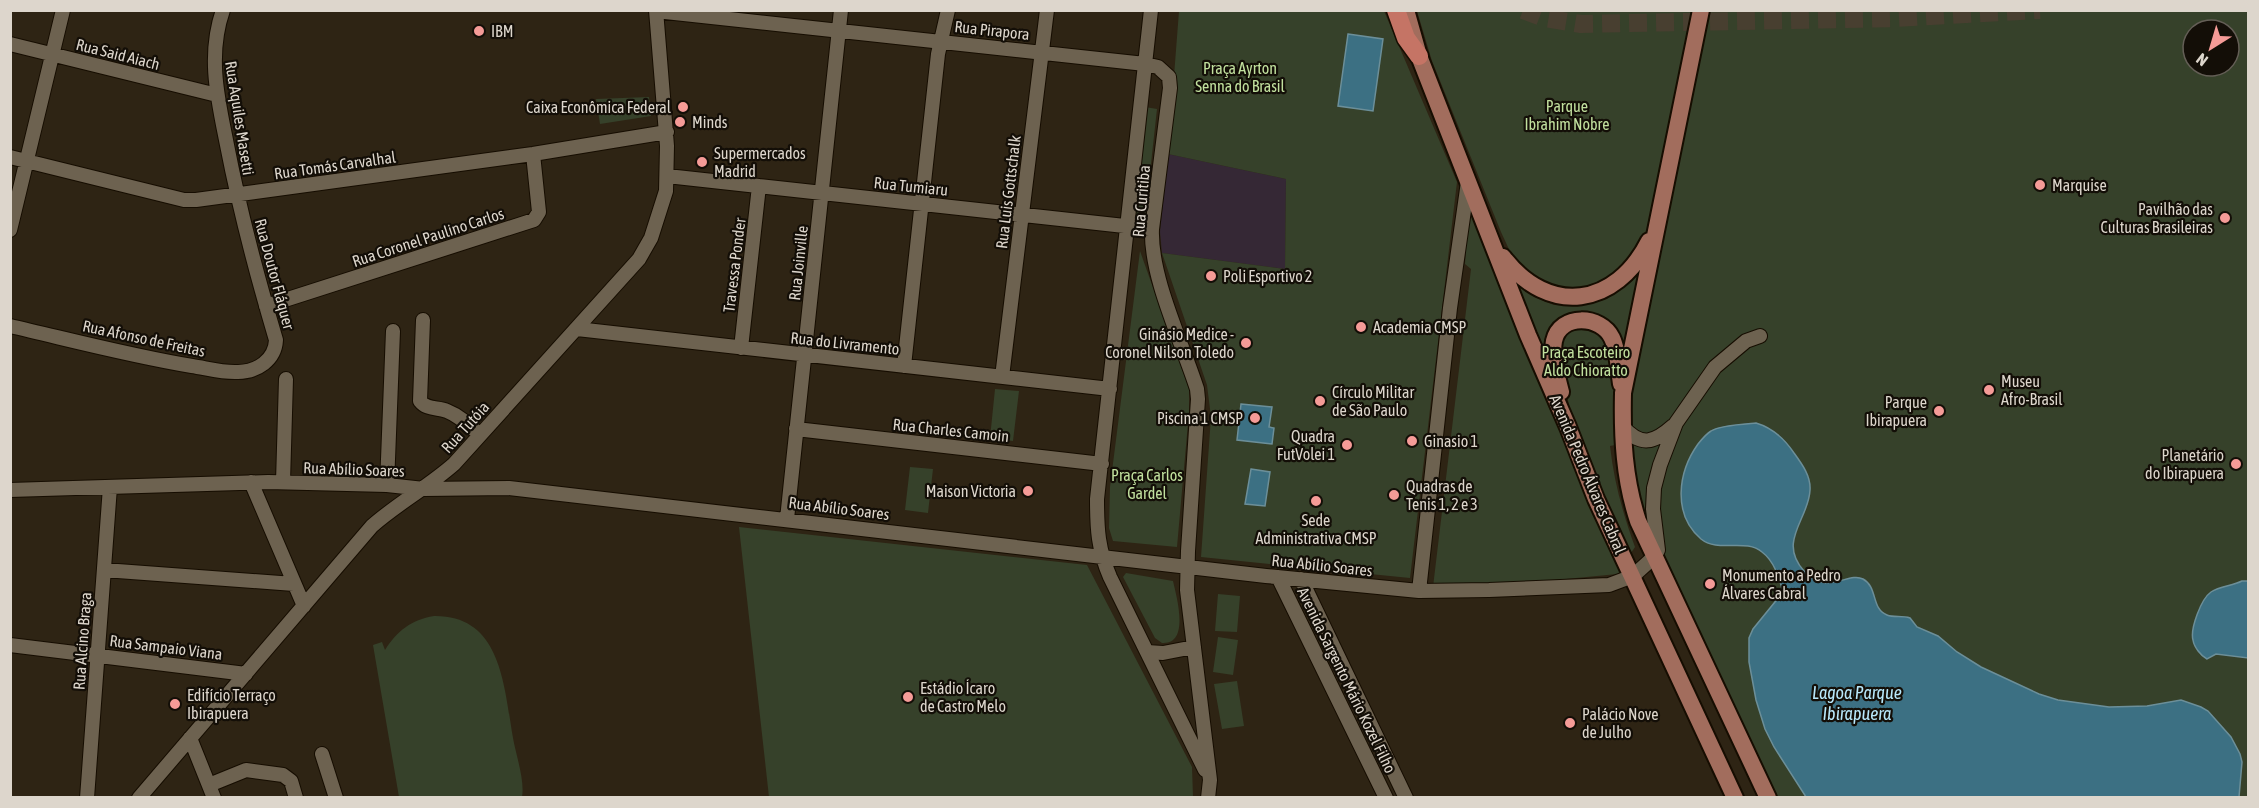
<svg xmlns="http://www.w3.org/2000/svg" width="2259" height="808" font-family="'Asap Condensed',sans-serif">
  <rect width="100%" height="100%" fill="#2e2414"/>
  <path fill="#352835" d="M 1168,154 L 1286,179 L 1285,269 L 1162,253 L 1160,232 Z"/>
  <path fill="#36412a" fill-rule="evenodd" d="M 1179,11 L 1384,11 L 1457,182 L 1410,578 L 1201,557 L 1211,417 L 1207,385 L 1162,253 L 1285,269 L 1286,179 L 1168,154 Z
    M 1417,11 L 1695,11 L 1652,222 L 1645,240 L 1607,282 L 1575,291 L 1540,283 L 1513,258 L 1501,232 L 1432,61 Z
    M 1707,11 L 2248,11 L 2248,797 L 1776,797 C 1751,747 1727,696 1702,645 C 1663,564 1623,491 1631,398 L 1701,56 ZM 2193,30 L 2229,30 L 2229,66 L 2193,66 Z
    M 649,97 L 651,116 L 600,124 L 596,99 Z
    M 1145,107 L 1157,109 L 1145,218 L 1142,224 L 1134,220 Z
    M 1472,216 L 1548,406 L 1628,573 L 1492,586 L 1433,587 L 1471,269 L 1465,264 L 1466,248 L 1463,248 L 1467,217 Z
    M 1140,251 L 1189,389 L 1189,412 L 1177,547 L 1113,541 L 1109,528 L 1110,487 Z
    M 1639,274 L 1623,353 L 1572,314 C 1550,321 1545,330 1543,353 L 1518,285 L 1534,297 L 1554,305 L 1580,306 L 1607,299 Z
    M 1574,325 L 1599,328 L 1613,356 L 1620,444 L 1610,446 C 1614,482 1623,514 1635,547 L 1629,556 L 1574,429 L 1558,352 L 1564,333 Z
    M 995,389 L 1019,391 L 1013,441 L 990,438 Z
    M 910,467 L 933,469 L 928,513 L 905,510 Z
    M 739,527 L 1087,565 L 1192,767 L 1193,797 L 769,797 Z
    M 1126,573 L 1173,581 C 1177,598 1190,645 1162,643 L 1155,638 L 1123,577 Z
    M 1218,594 L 1240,596 L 1237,632 L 1215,631 Z
    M 434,616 C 502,615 504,687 513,738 C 516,755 525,781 522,797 L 399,797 L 373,645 L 382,642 L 385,650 C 397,631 411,620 434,616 Z
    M 1218,637 L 1238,640 L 1233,675 L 1213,672 Z
    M 1237,681 L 1244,726 L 1222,729 L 1214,684 Z"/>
  <path fill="#3c7083" stroke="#6c8f99" stroke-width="1.5" d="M 1348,34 L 1383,39 L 1373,111 L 1338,106 Z
    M 1241,404 L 1272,407 L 1269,427 L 1274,428 L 1272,444 L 1237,440 Z
    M 1756,423 C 1773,428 1784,438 1794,453 C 1802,464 1811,476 1810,490 C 1809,519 1777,541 1804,571 C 1827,597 1848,571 1863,579 C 1878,587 1871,609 1887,615 C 1894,618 1902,615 1910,618 L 1917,627 L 1938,636 L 1957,652 L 1981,667 L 2039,694 L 2058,700 L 2109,707 L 2147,706 L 2181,700 L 2201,707 L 2208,711 L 2231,737 L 2240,754 L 2242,762 L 2239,797 L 1806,797 L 1774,747 L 1765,729 L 1756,700 L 1749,662 L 1749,638 L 1753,629 L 1783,592 C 1779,577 1774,561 1762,552 C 1746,538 1718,553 1701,539 C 1672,514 1678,472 1698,444 C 1702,439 1706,434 1711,431 C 1720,425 1744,424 1756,423 Z
    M 1251,469 L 1270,472 L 1265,506 L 1245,504 Z
    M 2242,581 L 2248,581 L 2248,658 L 2216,654 L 2207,659 C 2201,656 2194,647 2193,640 C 2190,629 2201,599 2211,592 C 2220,586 2232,586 2242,581 Z"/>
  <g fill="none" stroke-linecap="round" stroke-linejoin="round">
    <path stroke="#483f30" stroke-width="18" stroke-dasharray="18 9" stroke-linecap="butt" d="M 1523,10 L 1544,18 L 1581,24 L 1897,18 L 2040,10"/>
    <defs>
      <path id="minor" d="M 1151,10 L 1097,499 C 1097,529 1098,549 1110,577 L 1205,770
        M 656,11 L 1145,64 L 1158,67 L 1169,77 L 1170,88 L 1152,229 C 1150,277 1182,342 1197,389 L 1198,399 L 1188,551 L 1187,590 L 1210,780 L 1208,798
        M 10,44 L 217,95
        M 10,157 L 184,200 L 196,200 L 533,154 L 667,132
        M 667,176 L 1152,229
        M 10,230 L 63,10
        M 266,306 L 534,220 L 539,212 L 533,154
        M 423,320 L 420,401 C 427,410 437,407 447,411 C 460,416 470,426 480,435
        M 10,326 C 71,340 131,356 192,366 C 206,368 223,373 238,372 C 257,372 275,360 276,340 C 257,276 240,212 227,145 C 218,100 207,56 223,10
        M 577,329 L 1110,389
        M 741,348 L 759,186
        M 904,366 L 938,54 L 948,10
        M 1002,377 L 1047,10
        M 1623,427 C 1641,447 1654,443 1673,426
        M 796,429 L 1102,464
        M 251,482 L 304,606
        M 283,482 L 286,379
        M 387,485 L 393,331
        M 10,490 L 268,482 L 387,485 L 424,489 L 509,488 L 1266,576 L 1419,591 L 1489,590 L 1609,585 L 1633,576 L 1654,557 L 1658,550 L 1653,509 L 1654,488 L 1660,465 L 1676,423 L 1715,367 L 1746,341 L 1760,336
        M 787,519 L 841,10
        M 104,570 L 294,584
        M 1278,577 L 1386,798
        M 1301,579 L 1406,798
        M 1419,591 L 1450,308 L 1468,182
        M 10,645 L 246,674
        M 1147,652 L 1163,653 L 1194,647
        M 190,738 L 214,798
        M 322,754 L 336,798
        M 209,785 L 246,770 L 283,775 L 291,781 L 296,798
        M 87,798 L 110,487
        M 139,798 L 372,526 C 398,503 428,487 454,464 L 639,259 L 651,238 L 666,191 L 667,146 L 656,10"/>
      <path id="major" d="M 1406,10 L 1419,56 L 1528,335 L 1568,427 L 1596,499 L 1735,798
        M 1701,10 L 1623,393 C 1622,437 1624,479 1638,521 L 1768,798
        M 1503,257 C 1549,317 1616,307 1649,241
        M 1561,392 C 1557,376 1551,357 1554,341 C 1560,313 1601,315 1612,338 C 1618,351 1619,369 1621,384"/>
      <path id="highway" d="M 1396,10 L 1406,38 L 1419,56"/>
    </defs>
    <use href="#minor" stroke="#160d01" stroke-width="16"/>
    <use href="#major" stroke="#160d01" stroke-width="20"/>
    <use href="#highway" stroke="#160d01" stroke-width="21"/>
    <use href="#minor" stroke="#6d6250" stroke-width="14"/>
    <use href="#major" stroke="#a26d5d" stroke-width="16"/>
    <use href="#highway" stroke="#c57465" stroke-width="18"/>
  </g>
  <g fill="#f59b97" stroke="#130e07" stroke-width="2">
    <circle cx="479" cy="31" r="6"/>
    <circle cx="683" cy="107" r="6"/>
    <circle cx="680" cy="122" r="6"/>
    <circle cx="702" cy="162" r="6"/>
    <circle cx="2040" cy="185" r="6"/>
    <circle cx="2225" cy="218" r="6"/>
    <circle cx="1211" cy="276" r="6"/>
    <circle cx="1361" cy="327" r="6"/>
    <circle cx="1246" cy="343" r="6"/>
    <circle cx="1989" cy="390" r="6"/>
    <circle cx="1320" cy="401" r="6"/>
    <circle cx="1939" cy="411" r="6"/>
    <circle cx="1255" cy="418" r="6"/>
    <circle cx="1412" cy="441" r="6"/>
    <circle cx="1347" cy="445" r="6"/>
    <circle cx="2236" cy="464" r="6"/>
    <circle cx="1028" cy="491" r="6"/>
    <circle cx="1394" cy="495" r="6"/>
    <circle cx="1316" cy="501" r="6"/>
    <circle cx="1710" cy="584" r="6"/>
    <circle cx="908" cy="697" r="6"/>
    <circle cx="175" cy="704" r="6"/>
    <circle cx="1570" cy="723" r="6"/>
  </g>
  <g text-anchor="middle" stroke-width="4.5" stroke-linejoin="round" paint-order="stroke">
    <g font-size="16" fill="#ddd6cc" stroke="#130e07">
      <text transform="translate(992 30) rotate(6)" y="6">Rua Pirapora</text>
      <text transform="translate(118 54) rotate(14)" y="6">Rua Said Aiach</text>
      <text transform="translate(240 118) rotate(81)" y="6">Rua Aquiles Masetti</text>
      <text transform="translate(335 165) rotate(-8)" y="6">Rua Tomás Carvalhal</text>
      <text transform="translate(911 186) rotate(6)" y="6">Rua Tumiaru</text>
      <text transform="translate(1008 192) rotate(-83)" y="6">Rua Luis Gottschalk</text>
      <text transform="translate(1141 201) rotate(-85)" y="6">Rua Curitiba</text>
      <text transform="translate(428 237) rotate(-18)" y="6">Rua Coronel Paulino Carlos</text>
      <text transform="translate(798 263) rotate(-84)" y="6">Rua Joinville</text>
      <text transform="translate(734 265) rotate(-83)" y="6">Travessa Ponder</text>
      <text transform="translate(275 274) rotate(75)" y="6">Rua Doutor Fláquer</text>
      <text transform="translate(144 338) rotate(12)" y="6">Rua Afonso de Freitas</text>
      <text transform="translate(845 343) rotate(6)" y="6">Rua do Livramento</text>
      <text transform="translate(465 427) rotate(-48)" y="6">Rua Tutóia</text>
      <text transform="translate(951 430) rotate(6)" y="6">Rua Charles Camoin</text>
      <text transform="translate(354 469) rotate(2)" y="6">Rua Abílio Soares</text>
      <text transform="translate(1588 474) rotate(67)" y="6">Avenida Pedro Álvares Cabral</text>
      <text transform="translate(839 508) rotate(7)" y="6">Rua Abílio Soares</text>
      <text transform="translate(1322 565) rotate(6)" y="6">Rua Abílio Soares</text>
      <text transform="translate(82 641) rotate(-86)" y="6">Rua Alcino Braga</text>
      <text transform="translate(166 647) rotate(7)" y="6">Rua Sampaio Viana</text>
      <text transform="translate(1347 680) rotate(64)" y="6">Avenida Sargento Mário Kozel Filho</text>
    </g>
    <g font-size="16" fill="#ddd6cc" stroke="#130e07" text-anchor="start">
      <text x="491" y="37">IBM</text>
      <text x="671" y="113" text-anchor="end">Caixa Econômica Federal</text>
      <text x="692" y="128">Minds</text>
      <text x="714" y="159">Supermercados<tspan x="714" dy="18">Madrid</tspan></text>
      <text x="2052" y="191">Marquise</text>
      <text x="2213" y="215" text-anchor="end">Pavilhão das<tspan x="2213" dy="18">Culturas Brasileiras</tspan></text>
      <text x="1223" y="282">Poli Esportivo 2</text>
      <text x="1373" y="333">Academia CMSP</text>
      <text x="1234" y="340" text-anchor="end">Ginásio Medice -<tspan x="1234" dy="18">Coronel Nilson Toledo</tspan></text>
      <text x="2001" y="387">Museu<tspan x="2001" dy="18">Afro-Brasil</tspan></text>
      <text x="1332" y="398">Círculo Militar<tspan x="1332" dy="18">de São Paulo</tspan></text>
      <text x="1927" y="408" text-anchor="end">Parque<tspan x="1927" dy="18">Ibirapuera</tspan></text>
      <text x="1243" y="424" text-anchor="end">Piscina 1 CMSP</text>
      <text x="1335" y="442" text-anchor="end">Quadra<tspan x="1335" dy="18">FutVolei 1</tspan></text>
      <text x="1424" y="447">Ginasio 1</text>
      <text x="2224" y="461" text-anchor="end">Planetário<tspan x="2224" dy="18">do Ibirapuera</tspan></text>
      <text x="1406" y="492">Quadras de<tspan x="1406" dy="18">Tenis 1, 2 e 3</tspan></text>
      <text x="1016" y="497" text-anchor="end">Maison Victoria</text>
      <text x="1316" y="526" text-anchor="middle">Sede<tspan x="1316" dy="18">Administrativa CMSP</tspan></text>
      <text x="1722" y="581">Monumento a Pedro<tspan x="1722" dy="18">Álvares Cabral</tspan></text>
      <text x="920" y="694">Estádio Ícaro<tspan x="920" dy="18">de Castro Melo</tspan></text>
      <text x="187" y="701">Edifício Terraço<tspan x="187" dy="18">Ibirapuera</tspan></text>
      <text x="1582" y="720">Palácio Nove<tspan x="1582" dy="18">de Julho</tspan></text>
    </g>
    <g font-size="16" fill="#c1e09e" stroke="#130e07">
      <text x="1240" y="74">Praça Ayrton<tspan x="1240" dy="18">Senna do Brasil</tspan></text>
      <text x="1567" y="112">Parque<tspan x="1567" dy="18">Ibrahim Nobre</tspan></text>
      <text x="1586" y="358">Praça Escoteiro<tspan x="1586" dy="18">Aldo Chioratto</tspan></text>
      <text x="1147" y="481">Praça Carlos<tspan x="1147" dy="18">Gardel</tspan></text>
    </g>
    <g font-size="18" font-style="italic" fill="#b8e8fb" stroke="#130e07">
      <text x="1857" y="699">Lagoa Parque<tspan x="1857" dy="21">Ibirapuera</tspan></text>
    </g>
  </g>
  <rect width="2259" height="808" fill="none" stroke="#ddd6cc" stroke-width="24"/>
  <g transform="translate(2211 48) rotate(217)"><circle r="28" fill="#130e07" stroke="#645e56" stroke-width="1.5"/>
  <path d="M0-4.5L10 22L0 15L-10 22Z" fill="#f59b97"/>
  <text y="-9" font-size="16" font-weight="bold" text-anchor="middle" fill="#ddd6cc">N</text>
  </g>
</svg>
